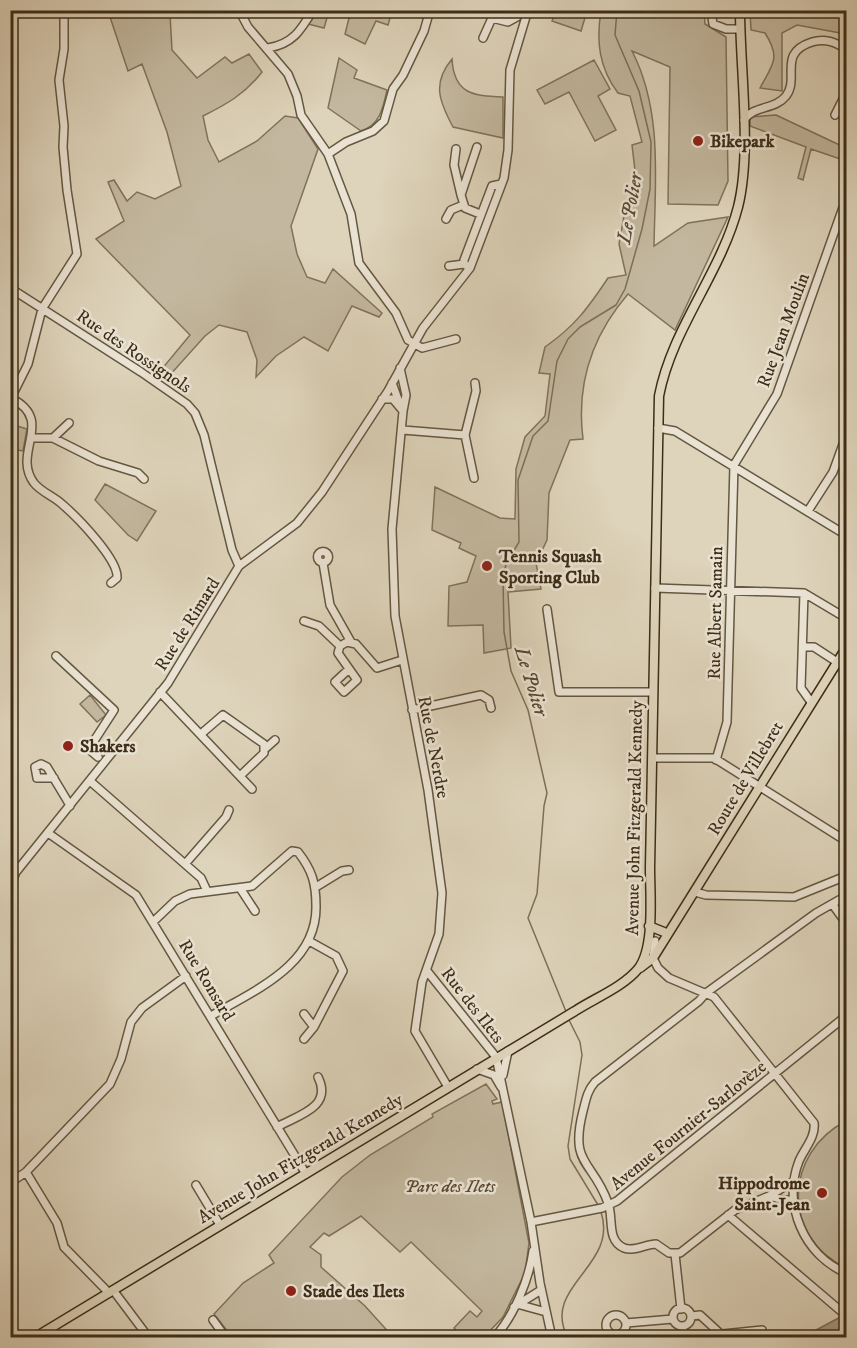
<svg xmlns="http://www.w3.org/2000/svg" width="857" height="1348" font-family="'IM FELL DW Pica',serif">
  <rect width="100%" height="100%" fill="#ded4bb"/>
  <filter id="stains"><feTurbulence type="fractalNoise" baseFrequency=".00333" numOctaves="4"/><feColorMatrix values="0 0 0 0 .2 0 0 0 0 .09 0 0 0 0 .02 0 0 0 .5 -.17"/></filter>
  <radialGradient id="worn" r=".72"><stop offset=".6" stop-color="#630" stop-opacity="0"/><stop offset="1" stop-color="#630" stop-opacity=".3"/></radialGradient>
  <path fill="#c3b89f" stroke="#80725b" stroke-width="1.5" d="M 351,10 L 392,10 L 392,11 L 388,25 L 376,21 L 365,44 L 345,34 Z
    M 108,11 L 177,11 L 170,14 L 172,50 L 197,78 L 225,57 L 232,63 L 249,54 L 262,72 C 245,94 227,104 203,116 L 208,140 L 219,162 L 257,141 L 285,116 L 298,118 L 318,149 L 291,226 L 297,254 L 307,277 L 325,283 L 333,269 L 382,313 L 379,317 L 352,306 L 328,351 L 304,337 L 276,356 L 256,377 L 257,360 L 247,332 L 219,325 L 205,336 L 169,376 L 161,370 L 190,335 L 96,239 L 124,221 L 108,182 L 114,180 L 127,201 L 137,192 L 155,199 L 181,186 L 167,132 L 142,64 L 128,71 Z
    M 316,11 L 329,11 L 324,28 L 308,24 Z
    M 556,11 L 587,11 L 581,31 L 552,21 Z
    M 601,11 L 704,11 L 705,24 L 726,37 L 728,181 L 718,205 L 668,204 L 670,67 L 632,51 C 663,111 655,181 654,246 L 688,223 L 728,217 L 675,330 L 628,294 C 591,337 576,384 583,439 L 570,440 L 549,493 L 547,540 L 536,563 L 541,589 L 508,592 L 511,648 L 484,653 L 483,625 L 448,626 L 449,586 L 467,582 L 476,556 L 459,548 L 461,543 L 432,530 L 435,487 L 500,518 L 515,519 L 516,469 L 525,437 L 545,416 L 550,374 L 539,373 L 545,347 C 575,326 588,308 608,278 L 626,275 L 619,244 L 625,210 L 636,179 L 632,145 L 642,142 L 630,96 L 618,93 C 599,68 596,41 601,11 Z
    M 750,11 L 846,11 L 846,34 L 797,25 L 782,33 L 782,91 L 760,88 C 773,64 781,58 765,33 L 751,30 Z
    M 339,58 L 357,70 L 354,78 L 387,90 C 383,108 380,125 361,131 L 328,108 Z
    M 452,59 C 454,94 473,96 503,97 L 503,138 L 453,127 C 439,101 432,83 452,59 Z
    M 594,60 L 610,89 L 598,96 L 616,130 L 595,141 L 569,92 L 545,104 L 537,90 Z
    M 776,115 L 846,148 L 846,161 L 811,149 L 803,180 L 798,178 L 806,147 L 750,126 L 750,117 Z
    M 17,426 L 27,429 L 23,451 L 11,449 L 11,440 L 15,437 Z
    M 105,484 L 156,511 L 137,541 L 128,535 L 95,500 Z
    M 90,695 L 106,715 L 97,722 L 80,704 Z
    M 486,1084 L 497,1099 L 492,1101 L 493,1104 L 502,1102 L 529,1243 L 525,1273 L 503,1317 L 484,1337 L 458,1337 L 460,1334 L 454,1328 L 470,1311 L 477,1317 L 482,1311 L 411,1242 L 400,1252 L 361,1216 L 329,1236 L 324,1233 L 310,1247 L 321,1255 L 321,1267 L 365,1306 L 393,1337 L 232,1337 L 214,1314 L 243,1283 L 274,1263 L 269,1255 L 342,1177 L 370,1155 L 433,1117 L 432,1114 Z
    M 846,1121 L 846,1268 C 781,1237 784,1153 846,1121 Z"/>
  <path fill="#a79b83" stroke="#7d6f58" stroke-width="1.5" d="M 846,1314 L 846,1337 L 803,1337 Z"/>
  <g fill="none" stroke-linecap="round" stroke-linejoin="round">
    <path stroke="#7d6f58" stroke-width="1.5" d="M 567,1014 L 528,918 L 537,894 L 544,806 L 547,793 L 528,710 L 511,671 L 504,632 L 503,578 L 506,564 L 519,542 L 518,480 L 533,436 L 548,421 L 557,361 L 568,339 L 580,327 L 616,305 L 625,289 L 642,229 L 650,189 L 651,142 L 639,91 L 615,35 L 617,10
      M 568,1018 L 580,1042 L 582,1055 L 568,1146 L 570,1159 L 598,1205
      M 568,1338 C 540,1286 619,1267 601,1212"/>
    <defs>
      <path id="minor" d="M 239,10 L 248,27 L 288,74 L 297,96 L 301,115 L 328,154
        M 430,10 L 424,31 L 403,75 L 393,89 L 384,121 L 373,131 L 346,142 L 328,154 L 351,214 L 359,263 L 396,313 L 408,340 L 422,348 L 456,339
        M 491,10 L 492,18 L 508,22 L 517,17 L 519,10
        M 711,10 L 713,24 L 726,29 L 740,29
        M 483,38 L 492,18
        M 268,48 C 293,44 301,30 313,10
        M 835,115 L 846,93
        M 744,120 C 754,105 775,110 786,96 C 800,78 777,53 812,42 C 825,38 835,42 846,49
        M 477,147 L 461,195 L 465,208 L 480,214
        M 456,149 L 454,165 L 461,195
        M 446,219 L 451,210 L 463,205
        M 449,266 L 464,264
        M 470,268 L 464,264 L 464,260 L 492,186 L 501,184
        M 10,288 L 141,372 L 187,404 L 195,413 L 204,435 L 232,550 L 239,566
        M 400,368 L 406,395 L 403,411
        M 392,383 L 399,402
        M 11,398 C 56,421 11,452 34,483 C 42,493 54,496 63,505 C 77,517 119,560 117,578 L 111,583
        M 382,399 L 393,399 L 403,411 L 392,529 L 395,616 L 428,790 L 442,893 L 439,934 L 422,982 L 415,1031 L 448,1087
        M 10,400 L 28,364 L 42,309 L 77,254 L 67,190 L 63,147 L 64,126 L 59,80 L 64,49 L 64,10
        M 658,428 L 675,431 L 846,535
        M 403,430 L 465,435 L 474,478
        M 465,435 L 476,391 L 475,383
        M 32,438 L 53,438 L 99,461 L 138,473 L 144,479
        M 53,438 L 69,423
        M 808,511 L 833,472 L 846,436
        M317.5 557a5.5 5.5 0 1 1 11 0a5.5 5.5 0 1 1-11 0Z
        M 323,563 L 330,605 L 351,642
        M 655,588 L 804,593 L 846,618
        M 804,593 L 801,688 L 811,702
        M 547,609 L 559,692 L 653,692
        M 304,621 L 319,626 L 340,646
        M 806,647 L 814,647 L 837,662
        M 56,656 L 114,710 L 92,744 L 91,751 L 98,757
        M 349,669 L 335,682 L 344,692 L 357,680 L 338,653 L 340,646 L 347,642 L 356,644 L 377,668 L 402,660
        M 10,689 L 13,686
        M 160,692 L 252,789
        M 412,710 L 481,695 L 489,700 L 491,708
        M 201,734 L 223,715 L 264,744 L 264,753 L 240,776
        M 266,748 L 275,740
        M 653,758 L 714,758 L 846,841
        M 716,760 L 727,722 L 734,465 L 777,394 L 846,199
        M 54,778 L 37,778 L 35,767 L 41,764 L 47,767 L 68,802 L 70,806
        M 90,781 L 201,878 L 207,891
        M 48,833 L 136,895 L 306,1174
        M 185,864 L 226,817 L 229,810
        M 10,887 L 16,872 L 168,683 L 239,566 L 297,523 L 322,492 L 388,391 L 423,328 L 470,268 L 504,178 L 508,150 L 510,70 L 528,10
        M 316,887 L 342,871 L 349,870
        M 240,888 L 255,911
        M 695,892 L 706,895 L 794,897 L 846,876
        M 833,905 L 846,923
        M 154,921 L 175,901 L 190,894 L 252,886 L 292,851 L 298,852 C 312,870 316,883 316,906 C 317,965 255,990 211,1016
        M 655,941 L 653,958 L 658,968 L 669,978 L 714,997 L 814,1123 C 816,1137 804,1149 799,1161 C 782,1205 804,1255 846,1273
        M 427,971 L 496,1057 L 531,1222 L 540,1283 L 552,1338
        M 304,1014 L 314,1027
        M 304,1039 L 314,1027 L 343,971 L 336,956 L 309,941
        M 477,1069 L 494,1075 L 501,1087
        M 503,1075 L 508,1051
        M 277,1127 C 299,1115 333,1107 318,1077
        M 26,1172 L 57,1223 L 64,1247 L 109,1293
        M 794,1181 L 769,1196 L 735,1210 L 680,1253 L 669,1253 L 656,1244 C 646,1244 634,1252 624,1248 C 606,1240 614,1218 608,1203 C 593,1160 569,1166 583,1111 C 586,1100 587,1091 595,1082 L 699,1001 L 706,993 L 816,913 L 846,896
        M 10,1183 L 26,1172 L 110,1084 L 121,1059 L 131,1022 L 142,1008 L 186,976
        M 196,1185 L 220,1225
        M 769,1196 L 783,1200 L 793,1200
        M 728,1215 L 842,1312
        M 531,1222 L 602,1208 L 617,1201 L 846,1016
        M 675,1254 L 681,1309
        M 113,1290 L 149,1338
        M 517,1304 L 546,1312
        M 514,1307 L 541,1290
        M673 1317a9 9 0 1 1 18 0a9 9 0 1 1-18 0Z
        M606 1325a10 10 0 1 1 20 0a10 10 0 1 1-20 0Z
        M 691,1316 L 700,1315 L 725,1338
        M 213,1320 L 226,1338
        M 626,1323 L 673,1319
        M 683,1326 L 684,1338
        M 723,1334 L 762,1330
        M 494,1338 C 514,1316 529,1280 533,1251"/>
      <path id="major" d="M 649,926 L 664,932
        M 640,968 L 653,958 L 846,648
        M 34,1338 L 575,1011 C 595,998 623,987 638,969 C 655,948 650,895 650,868 L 659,396 C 672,328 721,273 738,207 C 752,151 740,69 740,10"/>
    </defs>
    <use href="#minor" stroke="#655740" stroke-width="10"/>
    <use href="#major" stroke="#3d2d17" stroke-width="11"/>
    <use href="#minor" stroke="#eae3d3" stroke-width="7"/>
    <use href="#major" stroke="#ded4bb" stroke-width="8"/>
  </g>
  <g fill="#8f2418" stroke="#eae3d3" stroke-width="2">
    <circle cx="698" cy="141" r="6"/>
    <circle cx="487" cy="566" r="6"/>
    <circle cx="68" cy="746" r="6"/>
    <circle cx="822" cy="1193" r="6"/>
    <circle cx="291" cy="1291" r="6"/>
  </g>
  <g text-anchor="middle" stroke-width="5" stroke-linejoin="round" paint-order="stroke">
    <g font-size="18" font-weight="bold" fill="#3d2d17" stroke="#eae3d3" text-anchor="start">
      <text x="710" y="147">Bikepark</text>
      <text x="499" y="562">Tennis Squash<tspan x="499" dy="21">Sporting Club</tspan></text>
      <text x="80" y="752">Shakers</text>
      <text x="810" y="1189" text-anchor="end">Hippodrome<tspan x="810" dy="21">Saint-Jean</tspan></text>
      <text x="303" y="1297">Stade des Ilets</text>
    </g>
    <g font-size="18" fill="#3d2d17" stroke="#eae3d3">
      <text transform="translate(783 330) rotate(-70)" y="6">Rue Jean Moulin</text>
      <text transform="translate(134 351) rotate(34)" y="6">Rue des Rossignols</text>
      <text transform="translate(715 613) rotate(-89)" y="6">Rue Albert Samain</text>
      <text transform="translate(187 624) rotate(-58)" y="6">Rue de Rimard</text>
      <text transform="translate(434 747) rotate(79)" y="6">Rue de Nerdre</text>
      <text transform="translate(745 778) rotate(-59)" y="6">Route de Villebret</text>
      <text transform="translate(634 818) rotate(-89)" y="6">Avenue John Fitzgerald Kennedy</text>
      <text transform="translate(207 980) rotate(59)" y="6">Rue Ronsard</text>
      <text transform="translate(473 1005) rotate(52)" y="6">Rue des Ilets</text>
      <text transform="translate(688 1125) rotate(-39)" y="6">Avenue Fournier-Sarlovèze</text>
      <text transform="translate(300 1158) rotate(-31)" y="6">Avenue John Fitzgerald Kennedy</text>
    </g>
    <g font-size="18" font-style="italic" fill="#584932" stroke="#eae3d3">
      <text x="450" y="1192">Parc des Ilets</text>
    </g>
    <g font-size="20" font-style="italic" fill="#584832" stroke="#eae3d3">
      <text transform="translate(629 208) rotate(-80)" y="7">Le Polier</text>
      <text transform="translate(532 681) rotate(73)" y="7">Le Polier</text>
    </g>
  </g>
  <rect width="857" height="1348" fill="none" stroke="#ded4bb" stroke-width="36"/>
  <rect x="12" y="12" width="833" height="1324" fill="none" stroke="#3d2d17" stroke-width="3"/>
  <rect x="18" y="18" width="821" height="1312" fill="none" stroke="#3d2d17" stroke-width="1.5"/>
  <rect width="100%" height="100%" filter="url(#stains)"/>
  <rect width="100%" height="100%" fill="url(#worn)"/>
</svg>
